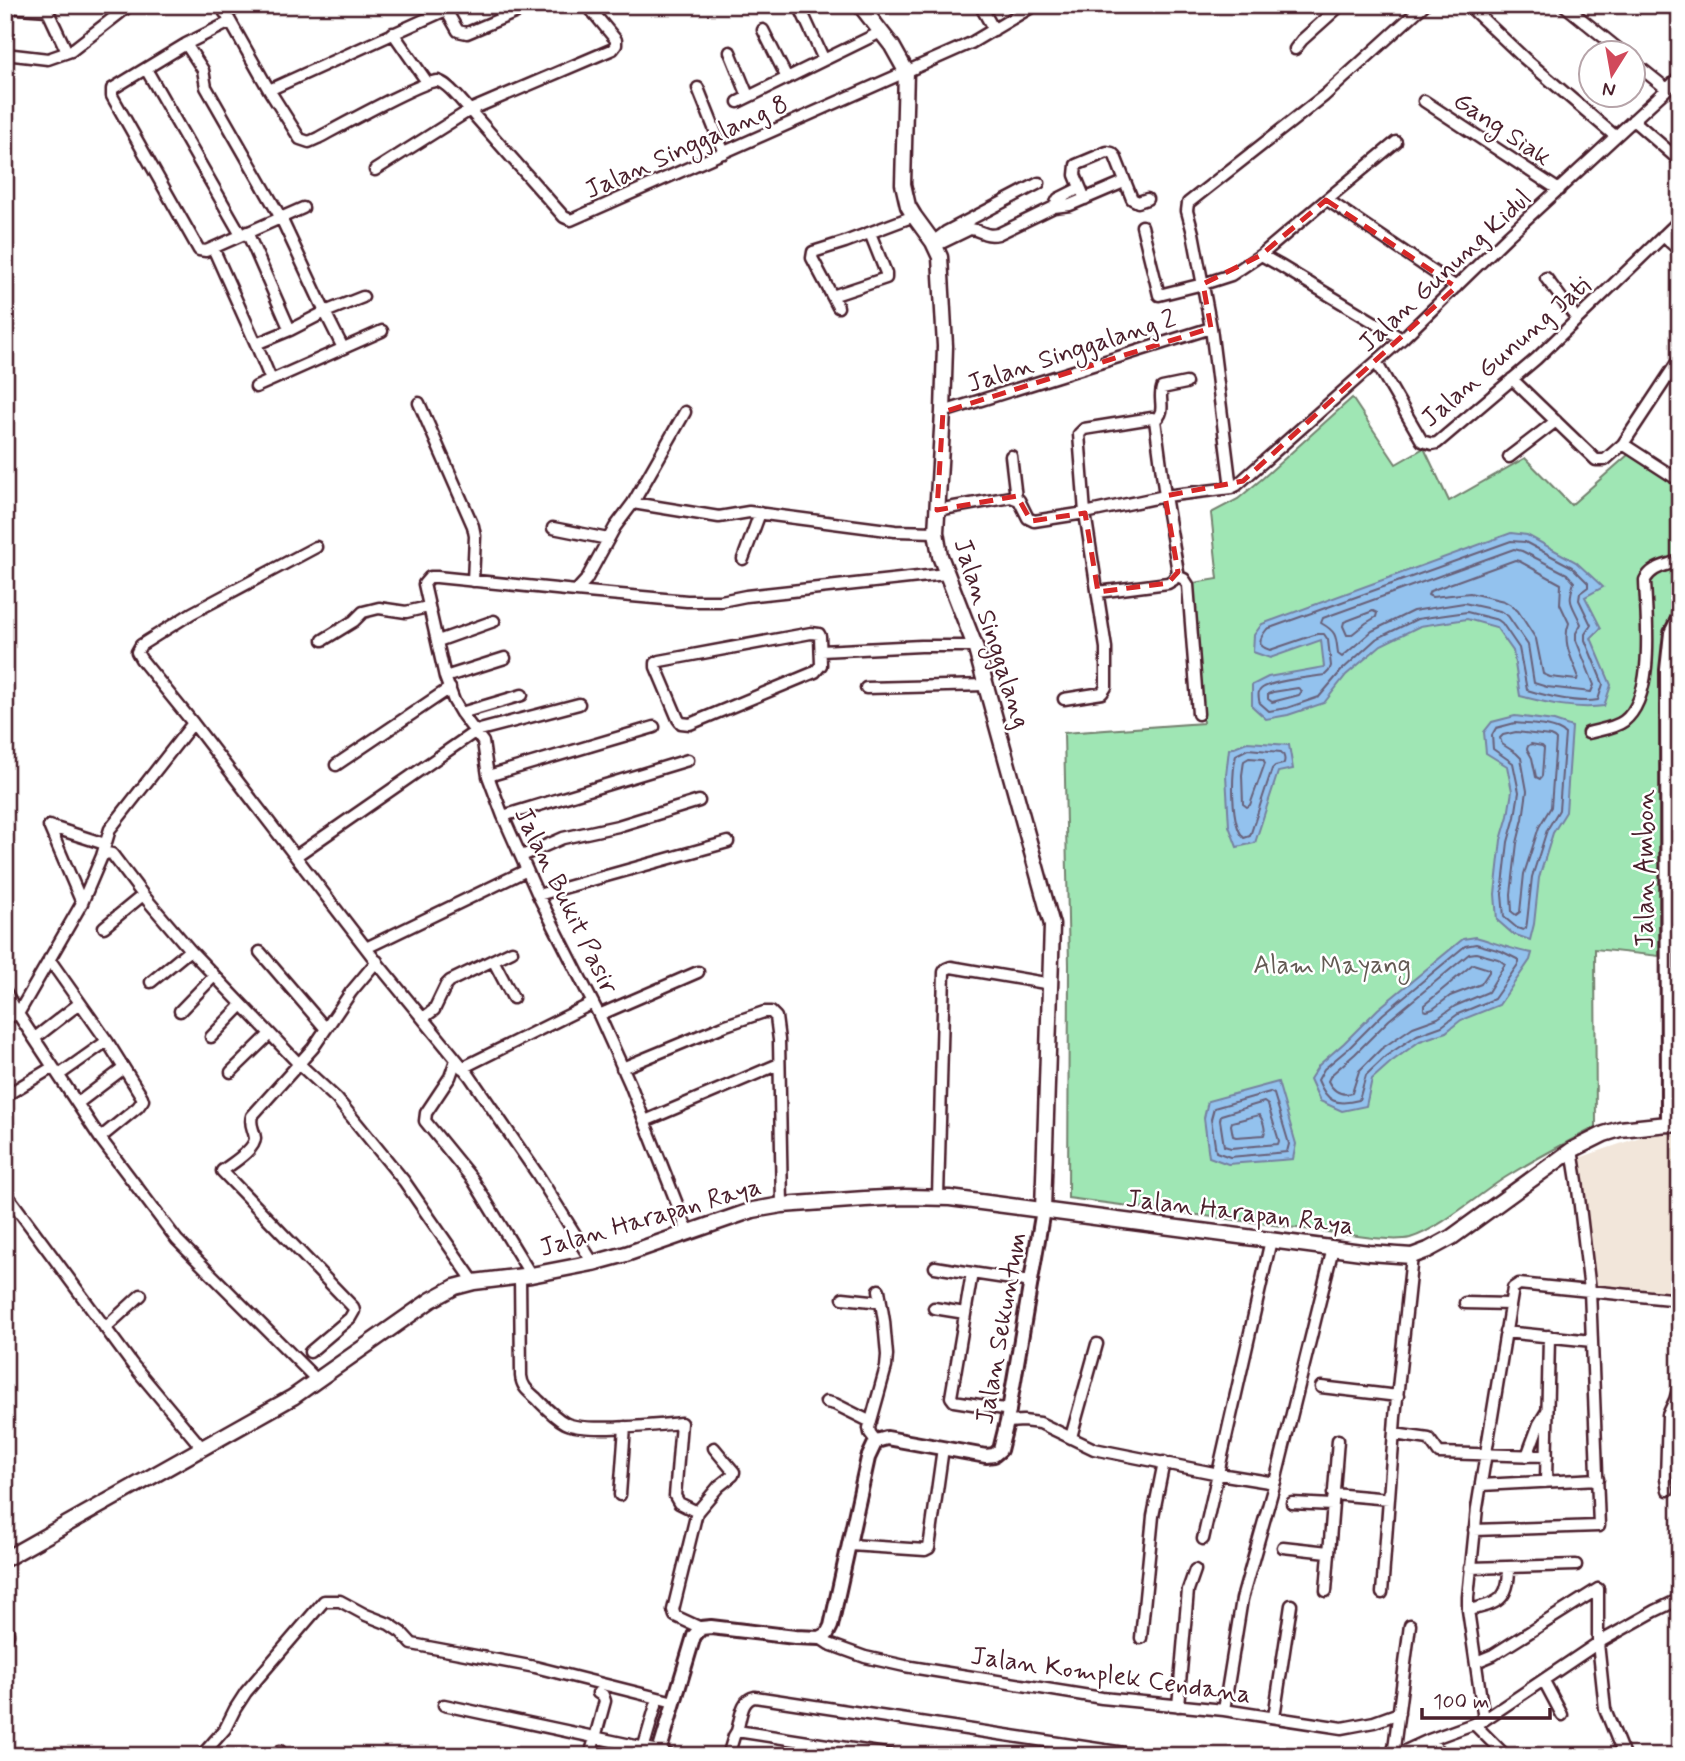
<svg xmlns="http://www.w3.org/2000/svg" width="1685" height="1761" font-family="Mynerve,sans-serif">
  <rect width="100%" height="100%" fill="#fff"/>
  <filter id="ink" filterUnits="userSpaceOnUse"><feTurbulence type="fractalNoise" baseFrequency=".0143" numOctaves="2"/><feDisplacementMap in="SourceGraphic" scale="14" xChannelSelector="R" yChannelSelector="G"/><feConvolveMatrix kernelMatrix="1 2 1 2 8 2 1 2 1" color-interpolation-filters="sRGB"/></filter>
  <g filter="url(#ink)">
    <path fill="#f2e6da" d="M 1664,1134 L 1680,1135 L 1680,1294 L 1593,1285 L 1579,1158 L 1643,1136 Z"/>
    <path fill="#9fe6b4" stroke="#748270" stroke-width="2" d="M 1352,398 L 1396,464 L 1424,448 L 1449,501 L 1525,458 L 1571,505 L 1629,454 L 1680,488 L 1680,601 L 1667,626 L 1660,717 L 1659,956 L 1595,949 L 1596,1127 C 1565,1143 1535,1159 1506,1177 C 1479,1194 1440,1229 1410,1238 C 1398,1241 1386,1239 1373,1238 L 1068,1198 L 1069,965 L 1064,733 L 1203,723 L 1193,583 L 1218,579 L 1211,513 L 1238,499 L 1263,478 Z
      M 1670,746 L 1680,747 L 1680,843 L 1670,842 Z"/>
    <path fill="#93c2ee" stroke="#7681a0" stroke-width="2" d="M 1511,533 L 1527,535 L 1576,562 L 1603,587 L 1585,597 L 1601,628 L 1591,638 L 1611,685 L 1604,706 C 1576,710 1547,703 1520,696 L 1513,651 L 1496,627 L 1467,619 L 1420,626 L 1381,645 L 1346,675 L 1324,703 L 1288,715 L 1266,719 L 1252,706 L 1252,685 L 1268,677 L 1324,667 L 1321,640 L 1270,658 L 1253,652 L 1254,635 L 1262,624 Z
      M 1515,716 L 1554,721 L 1572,727 L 1566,812 L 1553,833 L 1539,878 L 1534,924 L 1530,940 L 1513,934 L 1497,920 L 1495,894 L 1501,840 L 1508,816 L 1512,791 L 1507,766 L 1486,753 L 1484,732 L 1492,722 Z
      M 1247,742 L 1289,745 L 1293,769 L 1278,772 L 1255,843 L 1237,847 L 1229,826 L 1226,775 L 1229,749 Z
      M 1476,937 C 1493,942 1515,951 1532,953 L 1530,960 L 1499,1005 L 1461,1020 L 1446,1032 L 1420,1041 L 1391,1062 L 1372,1079 L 1366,1106 L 1342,1111 L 1320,1101 L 1310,1079 L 1319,1065 L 1344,1043 L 1378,1009 L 1463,939 Z
      M 1278,1082 L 1296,1144 L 1293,1159 L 1228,1164 L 1209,1157 L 1204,1118 L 1208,1101 Z"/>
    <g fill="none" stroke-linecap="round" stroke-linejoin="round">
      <path stroke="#676079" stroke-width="2" d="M 1511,541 L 1525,542 L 1572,567 L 1588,583 L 1588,587 L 1580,593 L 1579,600 L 1591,625 L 1585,634 L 1585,640 L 1603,684 L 1598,700 C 1578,704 1547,696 1527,690 L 1519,648 L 1502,623 L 1498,620 L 1467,612 L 1417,619 L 1376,639 L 1342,670 L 1319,697 L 1287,708 L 1269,711 L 1260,703 C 1259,702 1258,693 1259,692 C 1262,681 1312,677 1325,675 L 1329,671 L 1331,666 L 1328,640 L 1324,634 L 1317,634 L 1270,650 C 1256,646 1259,639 1267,629 Z
        M 1514,549 L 1522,551 L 1567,574 L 1574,582 C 1567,605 1572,602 1581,624 L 1576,633 L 1576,640 L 1594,685 L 1591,692 L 1547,687 L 1534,683 L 1528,645 L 1508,616 L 1500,611 L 1464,603 L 1413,611 L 1372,631 L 1342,657 L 1338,654 C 1336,636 1337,632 1321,623 L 1323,618 Z
        M 1515,560 L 1519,561 L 1561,584 L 1560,604 L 1569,623 C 1562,642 1571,657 1578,675 L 1577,680 L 1550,677 L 1543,674 L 1536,639 L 1518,611 L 1511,605 L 1504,601 L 1470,593 L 1432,597 L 1428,595 L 1430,591 Z
        M 1373,611 L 1377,613 L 1376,617 L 1366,623 L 1351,635 L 1347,635 L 1343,626 L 1344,622 Z
        M 1298,688 L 1302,691 L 1299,695 L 1272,702 L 1268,699 L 1268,694 L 1273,692 Z
        M 1515,723 C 1530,725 1554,724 1565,734 L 1559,810 L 1547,830 L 1532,877 L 1527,922 L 1526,928 L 1523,930 L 1517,928 L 1504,917 L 1502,894 L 1508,842 L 1515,817 L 1519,792 L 1513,763 L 1493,749 L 1492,735 L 1496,728 Z
        M 1516,732 L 1550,736 L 1554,738 L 1556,740 L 1551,807 L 1539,827 L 1524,874 L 1520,912 L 1516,915 L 1512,912 L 1511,894 L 1517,843 L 1523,819 L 1527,791 L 1521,758 L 1516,753 L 1502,744 L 1500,738 L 1503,735 Z
        M 1531,744 L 1542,746 L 1544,748 L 1542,776 L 1540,779 L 1536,777 L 1532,758 L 1527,749 L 1528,746 Z
        M 1248,749 L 1281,752 C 1284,754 1286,761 1283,764 L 1275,766 L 1272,769 L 1250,836 L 1244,838 C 1230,824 1232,774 1236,755 Z
        M 1249,758 L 1263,759 L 1265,763 L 1250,805 L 1247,807 L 1243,804 L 1242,775 L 1244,761 Z
        M 1476,944 L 1501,951 L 1519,960 L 1519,963 L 1494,999 L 1458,1014 L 1442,1026 L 1417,1035 L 1386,1056 L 1366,1075 L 1359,1100 C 1336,1106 1327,1102 1318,1080 L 1324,1069 L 1349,1048 L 1383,1014 L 1465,946 Z
        M 1476,953 L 1498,959 L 1505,964 L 1488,992 L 1455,1006 L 1438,1018 L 1413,1027 L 1381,1049 L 1359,1071 L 1352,1093 C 1340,1096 1333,1091 1328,1081 L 1331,1075 L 1355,1054 L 1389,1020 L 1469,954 Z
        M 1473,964 L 1489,969 L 1489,972 L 1481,984 L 1450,996 L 1433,1009 L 1427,1011 L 1424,1010 L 1424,1005 Z
        M 1270,1092 L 1274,1094 L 1289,1144 L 1287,1152 L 1230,1157 L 1216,1152 L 1211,1119 L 1214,1108 Z
        M 1264,1102 L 1268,1105 L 1279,1141 L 1278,1144 L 1231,1148 L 1224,1146 L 1220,1120 L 1221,1115 Z
        M 1259,1115 C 1263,1119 1266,1130 1264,1135 L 1236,1137 L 1233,1136 L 1231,1125 L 1232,1122 Z"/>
      <defs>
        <path id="minor" d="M 45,5 L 67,52
          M 221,5 L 269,90 L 300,139 L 309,142 L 318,138 C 335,129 425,79 438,81 C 446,83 453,92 459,98 L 564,217 L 571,220 L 971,43 L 1035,5
          M 980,5 L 994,30
          M 1468,5 L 1524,58 L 1615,136
          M 1564,5 L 1622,52
          M 5,7 L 47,10 L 55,5
          M 446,10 L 458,31 L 467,33 L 533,5
          M 802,12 L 824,60
          M 225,13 L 243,5
          M 230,22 L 186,44 L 112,89 L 112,96 L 199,250 L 206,251 L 303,208
          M 763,30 L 787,78
          M 393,33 L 427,82
          M 186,44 L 203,70 L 206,87 L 281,218 L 325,312 L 290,330
          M 1295,49 L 1302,40 L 1341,5
          M 730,52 L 748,96
          M 5,54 L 48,59 L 71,51 L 130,5
          M 1632,61 L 1667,89
          M 146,69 L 241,235
          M 698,88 L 724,153
          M 269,90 L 457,5
          M 1424,101 L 1559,190
          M 738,102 L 881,32
          M 1633,120 L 1680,161
          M 375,170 L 470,110 L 613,49 L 616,45 L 616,40 L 587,5
          M 1085,199 L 1075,175 L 1076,165 L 1107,152 L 1112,153 L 1115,156 L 1132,199 L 1138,202 L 1147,199
          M 1326,200 L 1396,142
          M 1054,207 L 1058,199 L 1080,188
          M 1142,226 L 1159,295 L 1203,284 L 1231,275 L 1261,255 L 1279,265 L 1402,339
          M 1663,236 L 1680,251
          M 933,242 L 946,232 L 1039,183
          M 935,246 L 970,229 C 982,230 984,237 998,234 L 1054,207 L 1070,205 L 1124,182
          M 213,248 L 256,344 L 290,330 L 247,232
          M 1261,255 L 1326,200 L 1329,201 L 1456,287
          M 1546,278 L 1577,319
          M 832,296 L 886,278 L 886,273 L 870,233
          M 838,307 L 812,258 L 813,252 L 845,242 L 914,216
          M 256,344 L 271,380
          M 343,348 L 325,312 L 363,297
          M 1376,362 L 1422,441 L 1432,444 L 1437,443 L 1536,359 L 1680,220
          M 1512,379 L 1596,460 L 1605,460 L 1623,444 L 1680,481
          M 256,387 L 382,331
          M 419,403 L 473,526 L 475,536 L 473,581
          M 685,412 L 633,503 L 615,527 L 586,580 L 576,591 L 437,577 L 430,577 L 424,584 L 445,677 L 454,701 L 461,713 L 483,742 L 488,776 L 503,816 L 538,895 L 599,1015 L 630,1084 L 688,1232
          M 943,412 L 1211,328
          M 1155,420 C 1167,411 1158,400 1162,388 L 1186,383
          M 1623,444 L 1680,358
          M 1011,456 L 1016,498
          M 1509,457 L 1556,421
          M 1231,488 L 1211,328 L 1193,233 L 1187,211 L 1188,203 L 1324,96 L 1424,5
          M 633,503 L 719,517 L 749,512 L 895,531 L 936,532
          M 937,510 L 1011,497 L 1019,500 L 1028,518 L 1034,521 L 1085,513 L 1165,496 L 1231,488 L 1237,485 L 1402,339 L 1509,235 L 1680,77
          M 553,528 L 608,539
          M 743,559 L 760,513
          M 1177,576 L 1184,579 L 1188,585 L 1198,714
          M 576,591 L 687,601 L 721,601 L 746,596 L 946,574
          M 1098,592 L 1168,583 L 1173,580 L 1178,572 L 1165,496 L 1155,420
          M 811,633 L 819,634 L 820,636 L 821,665 L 815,672 L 690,724 L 681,723 L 678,719 L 656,667 L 656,663 L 660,661 Z
          M 323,640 L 354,621 L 363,612 L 379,608 L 406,612 L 428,607
          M 438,641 L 494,621
          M 821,651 L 921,646 L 975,646
          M 445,677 L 505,658
          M 866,688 L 986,685
          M 1064,699 L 1102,693 L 1106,687 L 1106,648 L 1085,513 L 1079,434 L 1084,429 L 1152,418 L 1155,420
          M 461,713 L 522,695
          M 193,723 L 141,659 L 137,652 L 141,645 L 192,613 L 316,547
          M 1588,733 C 1599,730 1615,728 1624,721 C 1656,696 1646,617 1645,580 C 1652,566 1667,566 1680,560
          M 1667,743 L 1680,744
          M 336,765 L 450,688
          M 488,776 L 654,727
          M 503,816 L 688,760
          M 49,826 L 82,903
          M 49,826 L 105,844
          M 102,856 L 110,829 L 193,723 L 379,965 L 469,1075 L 538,1175 L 593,1263
          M 296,856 L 476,731 L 579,704
          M 522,856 L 563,838 L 618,826 L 699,801
          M 538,895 L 728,842
          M 104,927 L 143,895
          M 366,948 L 527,870
          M 260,952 L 326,1029
          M 49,959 L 107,1041 L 142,1097 L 143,1100 L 138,1107 L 100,1138
          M 493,960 L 513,998
          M 151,982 L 190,950
          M 5,991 L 18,1014 L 82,903 L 102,856 L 107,853 L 112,854 L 143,895 L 190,950 L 298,1063 L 337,1099 L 404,1181 L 474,1282
          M 180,1011 L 214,976
          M 599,1015 L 698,972
          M 5,1018 L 18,1014 L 100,1138 L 177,1240 L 317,1380
          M 423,1018 L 434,1010 L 446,985 L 450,981 L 512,951
          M 211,1037 L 242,1005
          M 35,1038 L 80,1003
          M 456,1060 L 450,1077 L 426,1113 L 425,1121 L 473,1180 L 531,1275
          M 462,1068 L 593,1003
          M 622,1068 L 726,1025 L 764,1012 L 771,1012 L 776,1017 L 779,1040 L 782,1205
          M 231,1072 L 270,1034
          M 59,1075 L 107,1041
          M 5,1096 L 53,1067
          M 78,1103 L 124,1068
          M 645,1121 L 779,1064
          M 5,1192 L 132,1364 L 203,1449
          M 938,1197 L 944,972 L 946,969 L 951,967 L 1051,984
          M 935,1267 L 972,1273
          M 520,1275 L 521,1376 C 522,1387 528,1391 536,1398 C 545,1407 554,1417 565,1423 C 583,1433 658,1425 681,1423 L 675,1496 L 679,1503 L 697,1512
          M 843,1298 L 881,1302
          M 1465,1303 L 1510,1304
          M 934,1308 L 965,1313
          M 105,1328 L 141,1295
          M 1505,1332 L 1592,1341
          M 310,1352 L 350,1318 L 354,1311 L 353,1307 L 222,1171 C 231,1164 255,1150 255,1138 C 254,1129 249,1125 252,1116 L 313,1048 L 351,992 L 377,961
          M 1321,1387 L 1398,1396
          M 826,1402 L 835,1404 L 871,1422
          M 1010,1410 L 954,1401 L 951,1397 L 972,1273 L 1031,1282
          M 1007,1422 L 1023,1421 L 1040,1423 L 1094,1449 L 1219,1474 L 1269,1482 L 1275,1482
          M 1394,1434 L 1429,1439 L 1439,1453 L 1547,1456
          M 1071,1437 L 1097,1344
          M 876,1441 L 870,1433 L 869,1428 L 886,1367 L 887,1355 L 884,1321 L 879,1290
          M 1527,1456 L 1539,1424 L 1547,1411
          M 1546,1482 L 1549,1336
          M 1481,1485 L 1598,1479
          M 1668,1490 L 1666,1479 L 1668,1415 L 1675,1400 L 1680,1383
          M 1333,1494 L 1389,1499
          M 620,1495 L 625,1427
          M 1292,1503 L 1332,1505
          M 1474,1530 L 1599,1526 L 1590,1290 L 1577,1181 L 1572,1150
          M 1203,1539 L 1271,1240
          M 850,1545 L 925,1550 L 929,1548 L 943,1448
          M 1283,1547 L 1328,1552
          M 1470,1568 L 1576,1565
          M 1598,1589 L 1598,1643 L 1605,1709 L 1624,1756
          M 1326,1591 L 1338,1440
          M 1382,1593 L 1395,1417 L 1412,1256
          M 1468,1610 C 1498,1604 1509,1600 1509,1568
          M 5,1625 L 8,1634 L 5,1640
          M 701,1628 L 675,1616 L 673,1610 L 697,1512 L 719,1486 L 733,1475 L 734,1472 L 714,1448
          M 820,1638 L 829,1644 L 865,1657 L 905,1666 L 1102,1698 L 1224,1710 L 1342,1728 L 1374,1722 L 1399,1713
          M 1141,1638 L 1153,1516 L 1164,1462
          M 1476,1662 L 1493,1655 L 1598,1589
          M 1544,1681 L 1562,1715
          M 444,1705 L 659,1751 L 672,1756
          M 1178,1706 L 1188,1590 L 1195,1570
          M 1224,1710 L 1242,1599 L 1275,1482 L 1333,1248
          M 1274,1717 L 1291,1605
          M 1484,1720 L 1468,1610 L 1468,1597 L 1477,1508 L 1513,1288 L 1519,1284 L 1680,1300
          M 1474,1724 L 1506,1756
          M 737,1731 C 741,1718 741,1699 755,1697 L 1144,1756
          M 1429,1740 L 1444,1756
          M 280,1751 L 282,1756
          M 203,1754 L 225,1729 L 235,1709 L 246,1692 L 324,1601 L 340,1601 L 366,1615 L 389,1624 L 401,1632 L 412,1644 L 535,1667 L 674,1702
          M 590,1756 L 605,1701 L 603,1695 L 598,1693
          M 641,1756 L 656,1705
          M 728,1756 L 734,1736 L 737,1731 L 898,1756
          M 1393,1756 L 1410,1625
          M 1394,1756 L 1429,1740 L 1484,1720 L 1598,1643 L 1655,1611 L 1680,1599"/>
        <path id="tertiary" d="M 1668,1124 L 1667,670 L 1671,633 L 1680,615
          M 658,1756 L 694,1636 L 701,1628 L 711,1627 L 795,1637 L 820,1638 L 827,1634 L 831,1626 L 868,1458 L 876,1441 L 887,1438 L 986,1456 L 994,1455 L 1000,1450 L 1007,1422 L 1043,1210"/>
        <path id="secondary" d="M 860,5 L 892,46 L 906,71 L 903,184 L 908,206 L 914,216 L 933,242 L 940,257 L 945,346 L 943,412 L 936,532 L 940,556 L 975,646 L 1052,925 L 1043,1210"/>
        <path id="primary" d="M 5,1559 L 293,1397 L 431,1300 L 455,1287 L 474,1282 L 531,1275 L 593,1263 L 626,1254 L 753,1210 L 782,1205 L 865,1199 L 905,1197 L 950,1198 L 1369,1253 L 1412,1256 L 1428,1250 L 1452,1237 L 1572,1150 L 1604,1134 L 1620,1129 L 1668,1124 L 1680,1125"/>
      </defs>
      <use href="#minor" stroke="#4a1f2b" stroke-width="15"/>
      <use href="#tertiary" stroke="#4a1f2b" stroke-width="18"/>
      <use href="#secondary" stroke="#4a1f2b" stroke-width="19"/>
      <use href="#primary" stroke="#4a1f2b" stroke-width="19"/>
      <use href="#minor" stroke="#fff" stroke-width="10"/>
      <use href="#tertiary" stroke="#fff" stroke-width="12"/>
      <use href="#secondary" stroke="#fff" stroke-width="14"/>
      <use href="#primary" stroke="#fff" stroke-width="14"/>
    </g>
  </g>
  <path fill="none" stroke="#d62828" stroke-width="5" stroke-dasharray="14 9" stroke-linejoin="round" d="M 1326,200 L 1456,287 L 1243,481 L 1165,496 L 1178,572 L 1168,583 L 1098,592 L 1085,513 L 1031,521 L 1017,496 L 937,510 L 943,412 L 1211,328 L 1203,284 L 1261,255 Z"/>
  <g text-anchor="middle" stroke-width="5" stroke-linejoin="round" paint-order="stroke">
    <g font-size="26" fill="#4a1f2b" stroke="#fff">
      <text transform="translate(1503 128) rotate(34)" y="9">Gang Siak</text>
      <text transform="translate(686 146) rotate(-24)" y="9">Jalan Singgalang 8</text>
      <text transform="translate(1444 270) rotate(-43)" y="9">Jalan Gunung Kidul</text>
      <text transform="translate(1071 350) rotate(-18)" y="9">Jalan Singgalang 2</text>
      <text transform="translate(1505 351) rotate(-41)" y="9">Jalan Gunung Jati</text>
      <text transform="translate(993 633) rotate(72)" y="9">Jalan Singgalang</text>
      <text transform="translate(1644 869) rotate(-90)" y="9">Jalan Ambon</text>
      <text transform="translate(567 900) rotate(64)" y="9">Jalan Bukit Pasir</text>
      <text transform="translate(1240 1211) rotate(7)" y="9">Jalan Harapan Raya</text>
      <text transform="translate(650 1216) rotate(-16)" y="9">Jalan Harapan Raya</text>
      <text transform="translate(1000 1328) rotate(-80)" y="9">Jalan Sekuntum</text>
      <text transform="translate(1111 1674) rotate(8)" y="9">Jalan Komplek Cendana</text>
    </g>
    <g font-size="26" fill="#645b54" stroke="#fff">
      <text x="1332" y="973">Alam Mayang</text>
    </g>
  </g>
  <rect width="1685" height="1761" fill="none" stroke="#fff" stroke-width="28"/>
  <rect x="14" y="14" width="1657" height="1733" fill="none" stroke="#4a1f2b" stroke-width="2.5" filter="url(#ink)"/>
  <g transform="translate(1612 74) rotate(191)"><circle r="33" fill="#ffffff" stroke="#b7a5aa" stroke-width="2"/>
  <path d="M0-5L12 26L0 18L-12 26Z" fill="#d1495b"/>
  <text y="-10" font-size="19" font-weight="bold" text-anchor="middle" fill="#4a1f2b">N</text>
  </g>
  <path d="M1422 1708v10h128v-10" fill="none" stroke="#4a1f2b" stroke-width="3.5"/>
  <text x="1433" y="1708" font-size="21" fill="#4a1f2b" stroke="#ffffff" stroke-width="5" paint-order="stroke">100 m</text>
</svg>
